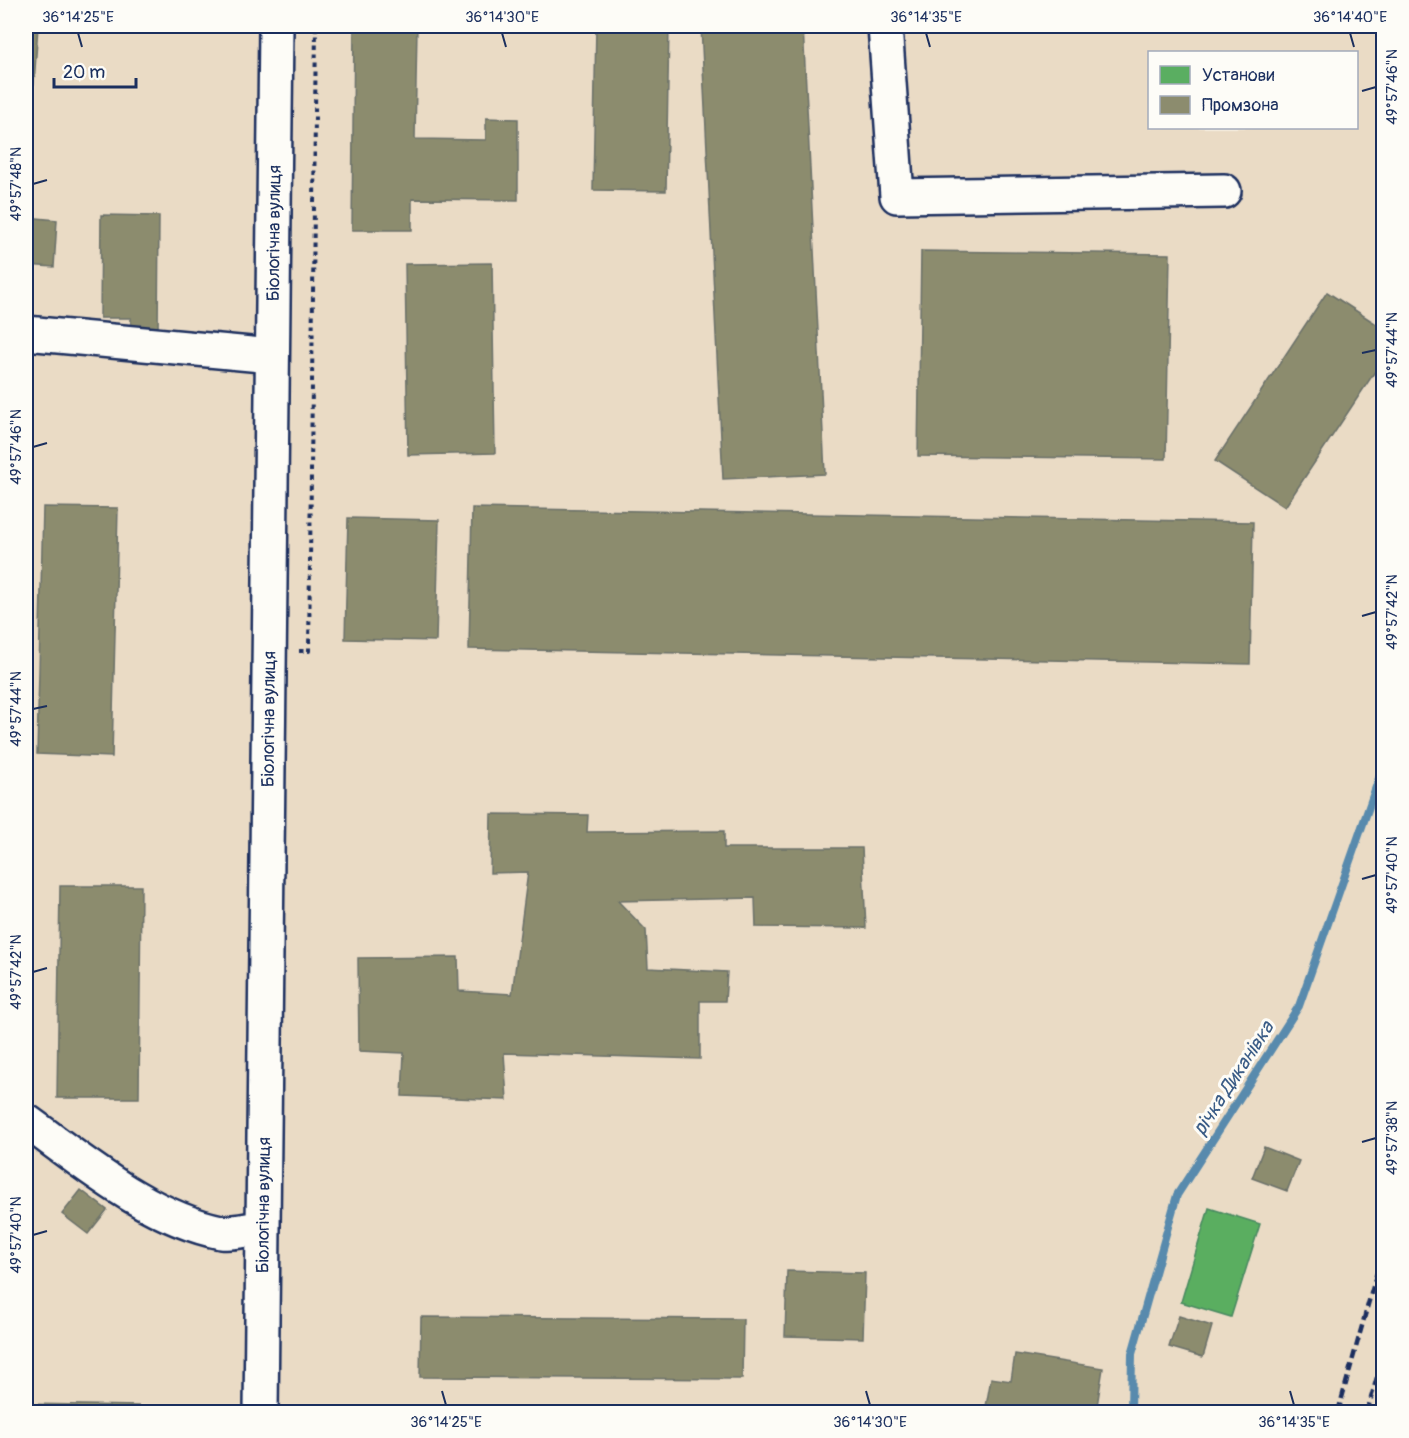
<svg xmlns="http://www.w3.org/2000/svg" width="1409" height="1438" font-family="Pangolin,sans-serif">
  <rect width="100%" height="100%" fill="#f4ede0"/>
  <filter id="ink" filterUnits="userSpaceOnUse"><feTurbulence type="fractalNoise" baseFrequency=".0167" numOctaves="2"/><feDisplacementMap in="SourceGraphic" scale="12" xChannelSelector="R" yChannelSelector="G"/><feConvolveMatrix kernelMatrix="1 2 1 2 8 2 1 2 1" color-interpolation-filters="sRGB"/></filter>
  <g filter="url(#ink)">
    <path fill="#eadbc5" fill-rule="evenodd" d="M 26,26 L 1383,26 L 1383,1412 L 26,1412 ZM 1150,52 L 1356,52 L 1356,128 L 1150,128 Z"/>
    <path fill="#5aae61" stroke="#478860" stroke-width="1.5" d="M 1209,1208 L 1260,1224 L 1231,1317 L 1181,1302 Z"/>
    <path fill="#8c8c6e" stroke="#6a7069" stroke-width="1.5" d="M 26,26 L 38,26 L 34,84 L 26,84 Z
      M 354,26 L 417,26 L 415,139 L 486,140 L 486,118 L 518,119 L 518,200 L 412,199 L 412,230 L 352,230 Z
      M 596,26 L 669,26 L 666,191 L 593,190 Z
      M 701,26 L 803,26 L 825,474 L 723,479 Z
      M 101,215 L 159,216 L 158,333 L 131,332 L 131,318 L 100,318 Z
      M 26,217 L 57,220 L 54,267 L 26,265 Z
      M 921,251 L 1170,254 L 1166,459 L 918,456 Z
      M 492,263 L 495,453 L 408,455 L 405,264 Z
      M 1327,292 L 1384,329 L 1384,358 L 1285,507 L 1215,461 Z
      M 43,507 L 118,508 L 112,757 L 37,754 Z
      M 472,508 L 1253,522 L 1250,664 L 469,649 Z
      M 348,518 L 439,520 L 436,641 L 345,639 Z
      M 491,814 L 588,815 L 587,832 L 724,831 L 724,848 L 862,848 L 866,928 L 756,927 L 755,898 L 618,901 L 646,930 L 648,968 L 727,972 L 725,1001 L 700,1001 L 700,1059 L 504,1053 L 507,1100 L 402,1096 L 404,1053 L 359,1051 L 358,958 L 458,957 L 459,991 L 512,994 L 528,872 L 490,873 Z
      M 60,886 L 141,886 L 139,1098 L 57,1098 Z
      M 1264,1147 L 1299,1161 L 1287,1191 L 1252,1178 Z
      M 81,1190 L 107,1210 L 88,1234 L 62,1214 Z
      M 787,1271 L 865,1273 L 863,1338 L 785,1336 Z
      M 1179,1316 L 1212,1326 L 1203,1357 L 1169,1347 Z
      M 421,1317 L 743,1319 L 742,1379 L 420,1377 Z
      M 1015,1354 L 1103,1368 L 1096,1412 L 985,1412 L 991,1378 L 1011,1381 Z
      M 26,1404 L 139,1406 L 139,1412 L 26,1412 Z"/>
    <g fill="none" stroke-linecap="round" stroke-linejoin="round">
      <path stroke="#588aad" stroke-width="8" d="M 1131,1412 L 1132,1354 L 1177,1195 L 1299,1006 L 1384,764"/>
      <defs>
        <g id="minor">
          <path d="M 885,26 L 897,196 L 1224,191"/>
          <path d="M 26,333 L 272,356"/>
          <path d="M 26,1121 C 85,1163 147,1217 221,1232 C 233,1234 249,1229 262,1228"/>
          <path id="s1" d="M 261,1412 L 276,26"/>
        </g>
      </defs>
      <use href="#minor" stroke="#1b2f5e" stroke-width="38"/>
      <path stroke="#1b2f5e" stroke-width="4" stroke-dasharray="4.5 4.5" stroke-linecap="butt" d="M 299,651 L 309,651 L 316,26"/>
      <use href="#minor" stroke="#fdfcf7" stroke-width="33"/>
      <path stroke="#1b2f5e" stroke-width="4.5" stroke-dasharray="9 4.5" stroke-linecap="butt" d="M 1338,1412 L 1384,1247
        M 1367,1412 L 1384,1353"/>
    </g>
  </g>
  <path fill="none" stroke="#1b2f5e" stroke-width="2" d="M 78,33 L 82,47M 502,33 L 506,47M 926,33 L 930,47M 1350,33 L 1354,47M 1362,91 L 1376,87M 33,184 L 47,180M 1362,353 L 1376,350M 33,447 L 47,443M 1362,616 L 1376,612M 33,709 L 47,706M 1362,879 L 1376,875M 33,972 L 47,968M 1362,1142 L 1376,1138M 33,1235 L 47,1231M 442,1391 L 446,1405M 866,1391 L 870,1405M 1290,1391 L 1294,1405"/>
  <g text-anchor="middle" stroke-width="6" stroke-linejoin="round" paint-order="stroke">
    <g font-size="18" fill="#1b2f5e" stroke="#fdfcf7">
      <text dy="6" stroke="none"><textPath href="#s1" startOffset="1179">Біологічна вулиця</textPath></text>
      <text dy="6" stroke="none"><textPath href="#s1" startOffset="693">Біологічна вулиця</textPath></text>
      <text dy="6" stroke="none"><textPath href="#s1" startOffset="207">Біологічна вулиця</textPath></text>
    </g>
    <g font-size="20" font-style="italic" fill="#3a5c86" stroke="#fdfcf7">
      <text transform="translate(1233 1078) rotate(-57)" y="7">річка Диканівка</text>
    </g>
  </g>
  <rect width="1409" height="1438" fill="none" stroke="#fdfcf7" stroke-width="66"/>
  <rect x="1148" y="51" width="210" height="78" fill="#fdfcf7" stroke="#a3aaba" stroke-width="1.5"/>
  <rect x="1160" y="66" width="30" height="18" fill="#5aae61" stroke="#a3aaba" stroke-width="1.5"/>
  <text x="1202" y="81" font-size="18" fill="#1b2f5e">Установи</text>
  <rect x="1160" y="96" width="30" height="18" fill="#8c8c6e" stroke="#a3aaba" stroke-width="1.5"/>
  <text x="1202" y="111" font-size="18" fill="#1b2f5e">Промзона</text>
  <path d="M54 78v9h82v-9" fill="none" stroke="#1b2f5e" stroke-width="3"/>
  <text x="63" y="78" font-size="18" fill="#1b2f5e" stroke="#fdfcf7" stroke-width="4.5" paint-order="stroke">20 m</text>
  <rect x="33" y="33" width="1343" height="1372" fill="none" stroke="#1b2f5e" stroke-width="2"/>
  <g font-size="15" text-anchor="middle" fill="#1b2f5e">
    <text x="78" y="22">36°14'25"E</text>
    <text x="502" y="22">36°14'30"E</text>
    <text x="926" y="22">36°14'35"E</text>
    <text x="1350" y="22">36°14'40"E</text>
    <text transform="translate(1392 87) rotate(-90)" y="5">49°57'46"N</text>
    <text transform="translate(16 184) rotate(-90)" y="5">49°57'48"N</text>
    <text transform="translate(1392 350) rotate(-90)" y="5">49°57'44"N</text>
    <text transform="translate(16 447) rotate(-90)" y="5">49°57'46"N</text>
    <text transform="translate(1392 612) rotate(-90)" y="5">49°57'42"N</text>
    <text transform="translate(16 709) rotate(-90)" y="5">49°57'44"N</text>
    <text transform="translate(1392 875) rotate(-90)" y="5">49°57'40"N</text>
    <text transform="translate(16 972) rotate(-90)" y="5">49°57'42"N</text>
    <text transform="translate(1392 1138) rotate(-90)" y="5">49°57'38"N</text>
    <text transform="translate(16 1235) rotate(-90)" y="5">49°57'40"N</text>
    <text x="446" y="1427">36°14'25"E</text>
    <text x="870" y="1427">36°14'30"E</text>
    <text x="1294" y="1427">36°14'35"E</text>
  </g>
</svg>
